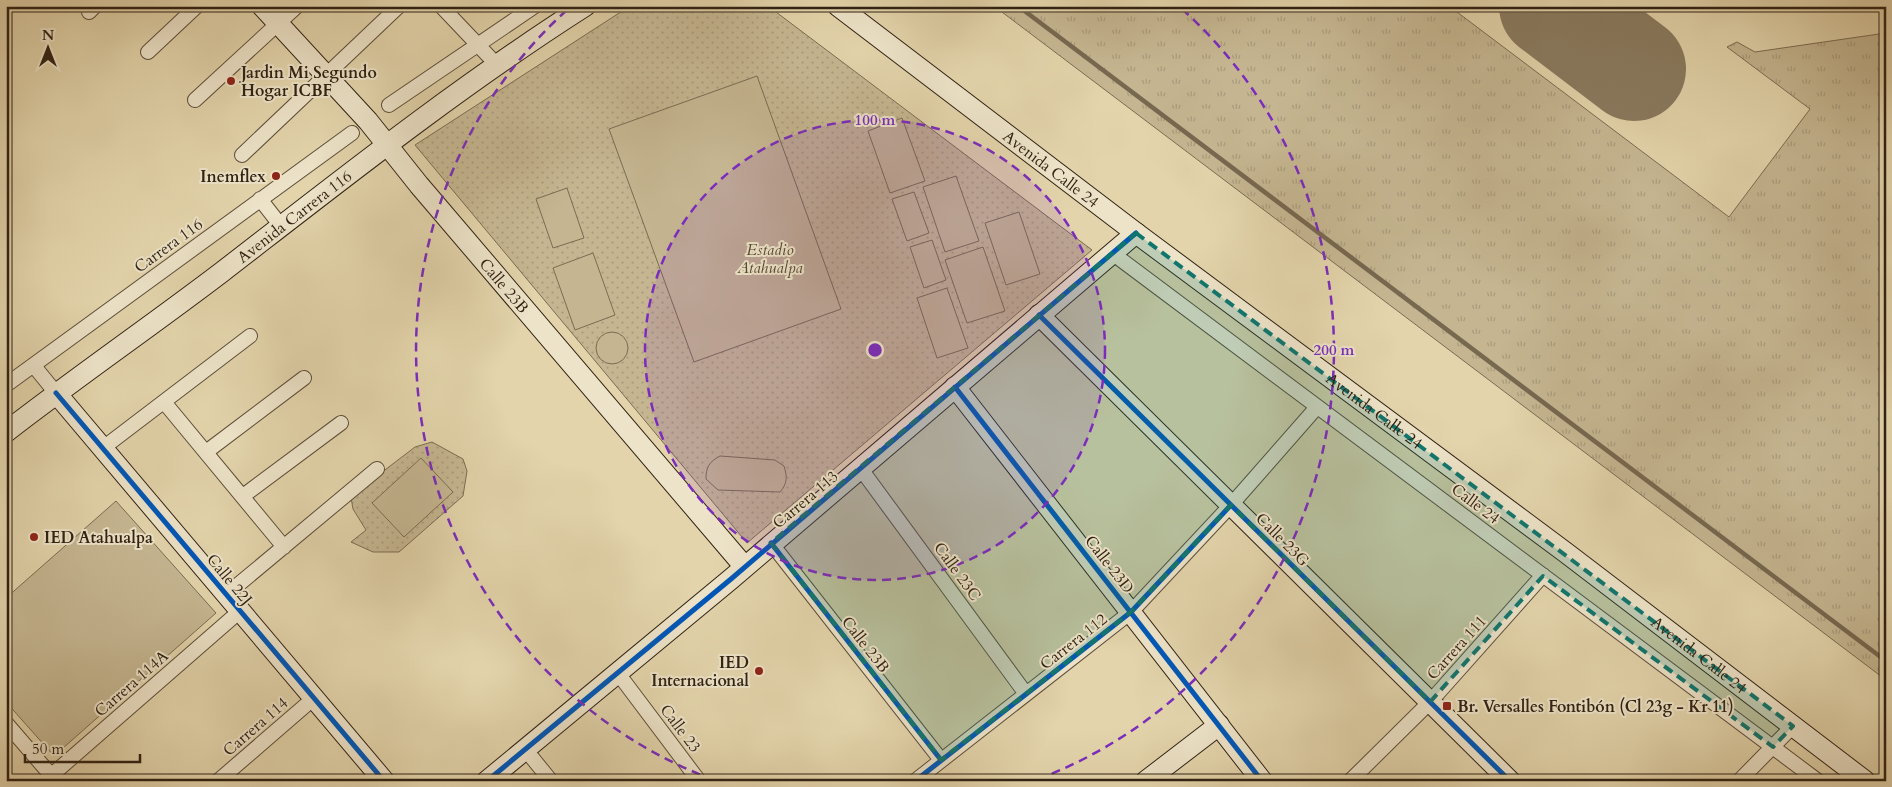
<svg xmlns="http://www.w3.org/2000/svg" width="1892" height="787" font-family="Cardo,serif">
  <defs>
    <pattern id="grass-tufts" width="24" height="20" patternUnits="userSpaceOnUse" patternTransform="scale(1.25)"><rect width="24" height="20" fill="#c5b691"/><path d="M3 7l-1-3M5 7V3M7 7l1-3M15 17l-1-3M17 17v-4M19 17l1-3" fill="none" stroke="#aa9c7c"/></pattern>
    <pattern id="park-dots" width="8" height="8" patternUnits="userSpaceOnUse" patternTransform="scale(1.25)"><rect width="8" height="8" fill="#c5b691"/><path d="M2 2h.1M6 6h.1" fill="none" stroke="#aa9c7c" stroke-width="1.8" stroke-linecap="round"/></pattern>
  </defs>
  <rect width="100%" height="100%" fill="#e3d4ab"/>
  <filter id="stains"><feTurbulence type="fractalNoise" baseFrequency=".004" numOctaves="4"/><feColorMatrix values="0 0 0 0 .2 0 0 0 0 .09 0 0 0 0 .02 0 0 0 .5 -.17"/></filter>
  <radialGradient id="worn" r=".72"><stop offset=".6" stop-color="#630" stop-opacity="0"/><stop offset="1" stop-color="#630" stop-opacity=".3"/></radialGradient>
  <path fill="url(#grass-tufts)" stroke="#7a6c52" d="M 994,6 L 1449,6 L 1729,217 L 1810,109 L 1727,47 L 1737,42 L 1755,52 L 1886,33 L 1886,680 Z"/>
  <path fill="url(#park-dots)" stroke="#7a6c52" d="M 630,6 L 768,6 L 1092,250 L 747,543 L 415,145 Z
    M 432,442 L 463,459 L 467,471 L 463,496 L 399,552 L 373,552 L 351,542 L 366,530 L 353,509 L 350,492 L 381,473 L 415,447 Z"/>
  <path fill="#c5b691" stroke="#7a6c52" d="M 757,76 L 841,309 L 694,362 L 609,129 Z
    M 902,118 L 925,181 L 890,193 L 868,131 Z
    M 956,176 L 979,241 L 945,252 L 923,187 Z
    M 567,188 L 584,238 L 553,248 L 536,199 Z
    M 914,192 L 929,233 L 907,241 L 892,199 Z
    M 1019,212 L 1040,274 L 1006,285 L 985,223 Z
    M 932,240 L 946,280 L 924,288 L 910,247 Z
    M 983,247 L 1005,311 L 967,323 L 945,260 Z
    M 593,253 L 615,315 L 575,330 L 553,268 Z
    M 947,288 L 968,348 L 937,358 L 917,298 Z
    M596 348a16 16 0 1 1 32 0a16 16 0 1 1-32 0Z
    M 720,456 L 775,460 L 784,466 C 787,476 788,483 780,492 L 718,490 L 706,479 C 706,467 709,462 720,456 Z
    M 421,458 L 453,492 L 404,537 L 372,503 Z
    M 116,501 L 216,613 L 54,756 L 6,702 L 6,598 Z"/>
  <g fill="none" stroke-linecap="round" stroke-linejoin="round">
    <path stroke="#776850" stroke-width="4.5" d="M 1018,6 L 1886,661"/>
    <path stroke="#8a7b60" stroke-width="104" d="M 1551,6 L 1634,69"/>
    <defs>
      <path id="street" d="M 441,6 L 497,65
        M 89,12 L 95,6
        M 148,52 L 197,6
        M 195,100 L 297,6
        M 389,105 L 535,6
        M 242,155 L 399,6
        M 260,199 L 281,226
        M 1112,253 L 1818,781
        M 34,366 L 56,393
        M 6,385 L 352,133
        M 164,402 L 284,547
        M 103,448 L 250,336
        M 206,452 L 304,378
        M 861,469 L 1026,694
        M 243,496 L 341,423
        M 771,543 L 941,760
        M 227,594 L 377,469
        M 617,672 L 699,781
        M 6,723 L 56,781
        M 525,749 L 551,781
        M 45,781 L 240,611
        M 218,781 L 314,698
        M 915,781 L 1131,612 L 1231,505 L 1317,407
        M 1350,781 L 1430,702 L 1543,575
        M 1739,781 L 1793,726"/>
      <g id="secondary">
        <path id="s1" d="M 262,6 L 368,121 L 419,185 L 744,566"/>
        <path id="s2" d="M 838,6 L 1136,233 L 1565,552 L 1865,781"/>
        <path d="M 1039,315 L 1510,781"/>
        <path d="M 955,387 L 1262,781"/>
        <path d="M 56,393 L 384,781"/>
        <path id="s3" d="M 6,432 C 77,377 151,326 222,272 C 341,180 458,87 585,6"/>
        <path d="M 487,781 L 731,579 L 1136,233"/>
        <path d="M 1146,781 L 1219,725"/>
      </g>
    </defs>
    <use href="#street" stroke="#5d4e3a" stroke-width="16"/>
    <use href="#secondary" stroke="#302214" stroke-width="22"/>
    <use href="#street" stroke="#ede3c8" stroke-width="14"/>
    <use href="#secondary" stroke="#ede3c8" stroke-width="20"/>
    <defs>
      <path id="cycleway" d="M 1039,315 L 1510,781
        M 955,387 L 1262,781
        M 56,393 L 384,781
        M 771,543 L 941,760
        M 487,781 L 731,579 L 1136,233
        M 915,781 L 1131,612 L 1231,505"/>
    </defs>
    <use href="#cycleway" stroke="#ede3c8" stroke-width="8"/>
    <use href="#cycleway" stroke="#0057b8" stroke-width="5"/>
  </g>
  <path fill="#0f766e" fill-opacity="0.2" stroke="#0f766e" stroke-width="4" stroke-dasharray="10 6" stroke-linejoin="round" d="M 1136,233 L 1793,726 L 1773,747 L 1543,576 L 1430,702 L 1231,505 L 1131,612 L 941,760 L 771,543 Z"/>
  <circle cx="875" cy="350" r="230" fill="#7b2cbf" fill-opacity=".12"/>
  <g fill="none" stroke="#7b2cbf" stroke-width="2.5" stroke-dasharray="9 6">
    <circle cx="875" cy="350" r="230"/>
    <path d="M714 780A459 459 0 0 1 568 9M1182 9A459 459 0 0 1 1036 780"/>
  </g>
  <g fill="#8f2418" stroke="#ede3c8" stroke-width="2">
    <circle cx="231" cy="81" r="5"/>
    <circle cx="276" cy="176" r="5"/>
    <circle cx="34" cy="537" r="5"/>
    <circle cx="759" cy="671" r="5"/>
    <rect x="1442" y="701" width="10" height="10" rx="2.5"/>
  </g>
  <g text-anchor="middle" stroke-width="4" stroke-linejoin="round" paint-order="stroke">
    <g font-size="16" font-weight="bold" fill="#302214" stroke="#ede3c8" text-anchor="start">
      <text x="241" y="78">Jardin Mi Segundo<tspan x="241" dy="18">Hogar ICBF</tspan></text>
      <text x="266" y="182" text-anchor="end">Inemflex</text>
      <text x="44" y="543">IED Atahualpa</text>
      <text x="749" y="668" text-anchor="end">IED<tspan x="749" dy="18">Internacional</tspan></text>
      <text x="1457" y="712">Br. Versalles Fontibón (Cl 23g - Kr 11)</text>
    </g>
    <g font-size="16" fill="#302214" stroke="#ede3c8">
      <text dy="6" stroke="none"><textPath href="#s2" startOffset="268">Avenida Calle 24</textPath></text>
      <text dy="6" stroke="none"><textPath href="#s3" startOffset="360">Avenida Carrera 116</textPath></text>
      <text transform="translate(168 245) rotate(-36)" y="6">Carrera 116</text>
      <text dy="6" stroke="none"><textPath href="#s1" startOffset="370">Calle 23B</textPath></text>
      <text dy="6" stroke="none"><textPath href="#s2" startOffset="672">Avenida Calle 24</textPath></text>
      <text transform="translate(805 499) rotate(-40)" y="6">Carrera 113</text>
      <text transform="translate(1476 503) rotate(37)" y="6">Calle 24</text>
      <text transform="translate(1283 539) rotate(45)" y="6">Calle 23G</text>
      <text transform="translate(1110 564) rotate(52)" y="6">Calle 23D</text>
      <text transform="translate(958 571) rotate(54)" y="6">Calle 23C</text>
      <text transform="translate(230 579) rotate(50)" y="6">Calle 22J</text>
      <text transform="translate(1073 641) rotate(-38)" y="6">Carrera 112</text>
      <text transform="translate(866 644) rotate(52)" y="6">Calle 23B</text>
      <text transform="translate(1456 647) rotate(-48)" y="6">Carrera 111</text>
      <text dy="6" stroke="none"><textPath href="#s2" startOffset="1078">Avenida Calle 24</textPath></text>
      <text transform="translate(131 683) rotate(-41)" y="6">Carrera 114A</text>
      <text transform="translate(255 726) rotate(-41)" y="6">Carrera 114</text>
      <text transform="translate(681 728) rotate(53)" y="6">Calle 23</text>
    </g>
    <g font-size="16" font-style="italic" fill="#554733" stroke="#ede3c8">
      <text x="770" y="255">Estadio<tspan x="770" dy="18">Atahualpa</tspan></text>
    </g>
  </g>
  <circle cx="875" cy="350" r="8" fill="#7b2cbf" stroke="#ede3c8" stroke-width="2.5"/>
  <g font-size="15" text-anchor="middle" font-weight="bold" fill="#7b2cbf" stroke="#ede3c8" stroke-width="4" stroke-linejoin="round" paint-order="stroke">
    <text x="875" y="125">100 m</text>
    <text x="1334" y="355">200 m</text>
  </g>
  <rect width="1892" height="787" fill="none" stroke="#e3d4ab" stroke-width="25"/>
  <rect x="8" y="8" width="1877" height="772" fill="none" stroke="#302214" stroke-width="2.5"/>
  <rect x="12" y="12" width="1867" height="762" fill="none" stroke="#302214"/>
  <g transform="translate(48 48)" stroke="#ede3c8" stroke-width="4" paint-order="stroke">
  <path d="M0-4L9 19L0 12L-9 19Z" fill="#302214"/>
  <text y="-8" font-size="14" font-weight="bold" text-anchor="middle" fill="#302214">N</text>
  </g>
  <path d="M25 754v8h115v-8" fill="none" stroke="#302214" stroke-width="2.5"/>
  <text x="32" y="754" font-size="15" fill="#302214" stroke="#ede3c8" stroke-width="4" paint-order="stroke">50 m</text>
  <rect width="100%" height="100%" filter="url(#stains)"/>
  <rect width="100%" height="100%" fill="url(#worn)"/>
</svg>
